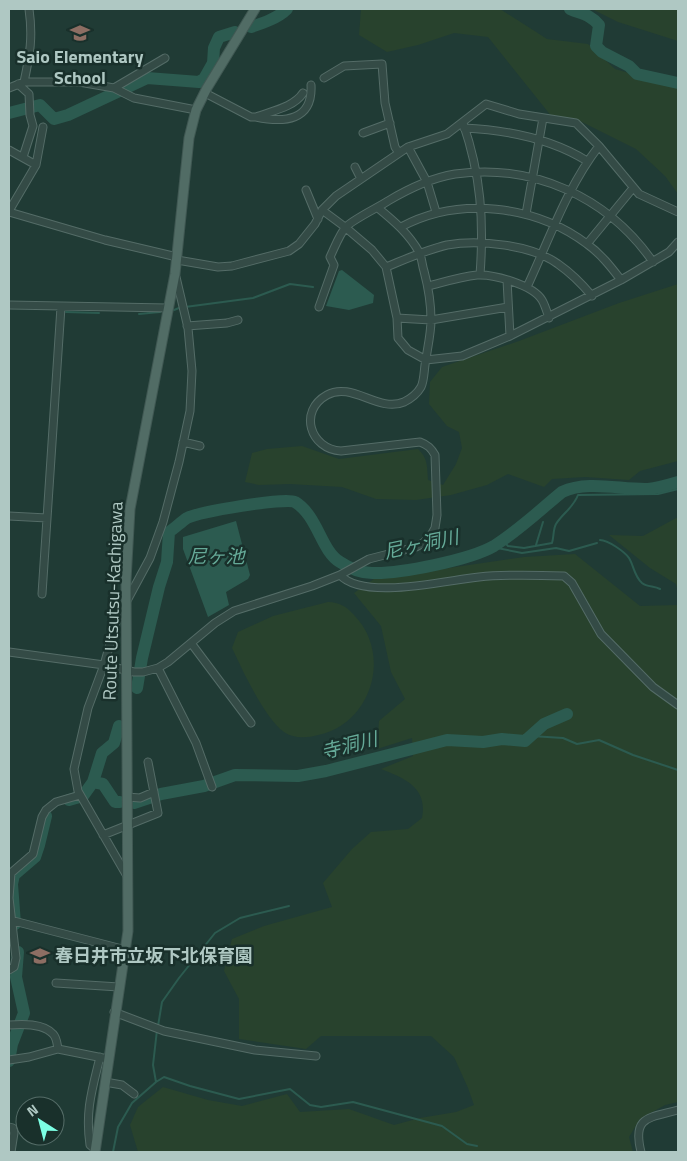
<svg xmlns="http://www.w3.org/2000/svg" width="687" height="1161" font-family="'Titillium Web','Noto Sans JP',sans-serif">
  <rect width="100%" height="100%" fill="#203b35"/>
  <path fill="#28422d" d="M 361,9 L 500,9 L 547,39 L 588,44 L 615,69 L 678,87 L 678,194 L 665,176 L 636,149 L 578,120 L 552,117 L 488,37 L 454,33 L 418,45 L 387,52 L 359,35 Z
    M 592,9 L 678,9 L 678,41 L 618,22 Z
    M 678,284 L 678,461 L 640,471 L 629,480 L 585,477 L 552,479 L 544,487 L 508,474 L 487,485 L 451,495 L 416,500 L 376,499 L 342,487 L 290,484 L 259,485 L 245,482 L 252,453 L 267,449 L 302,446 L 339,459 L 418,449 C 428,458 427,467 428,480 L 443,485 L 456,464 L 462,448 L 459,432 L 447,426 L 429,404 L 430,382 L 442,367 L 519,341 L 619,303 Z
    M 678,517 L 678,593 L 676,584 L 650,568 L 609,535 L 643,536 Z
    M 575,554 L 640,606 L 678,605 L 678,1102 L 665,1105 L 640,1119 L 629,1137 L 633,1152 L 138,1152 L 130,1125 L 138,1107 L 163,1087 L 208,1100 L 242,1106 L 287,1094 L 300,1112 L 349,1109 L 394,1125 L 420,1118 L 456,1112 L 474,1105 L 468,1088 L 454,1057 L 431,1036 L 321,1036 L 306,1049 L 239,1039 L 239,999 L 224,971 L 232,939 L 264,926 L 332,907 L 323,883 L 352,849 L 371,832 L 408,829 L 422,818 C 428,787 404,778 381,769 L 413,756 L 412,738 L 377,749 L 379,721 L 405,699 L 391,672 L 381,626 L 354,593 L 374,579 L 524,557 Z
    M 328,602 C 339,602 347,607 354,615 C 393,655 371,724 318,735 C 307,738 294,739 284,732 C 264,717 243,671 232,648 L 238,632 L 273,616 Z"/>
  <path fill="#2c5b50" d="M 342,270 L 374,295 L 373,303 L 349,310 L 326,306 L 339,271 Z
    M 236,521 L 250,575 L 248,579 L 226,592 L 229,605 L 208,617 L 183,549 L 183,537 Z"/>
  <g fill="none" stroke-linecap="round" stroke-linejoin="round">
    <path stroke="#2c5b50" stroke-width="2" d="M 185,307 L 253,298 L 290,284 L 313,287
      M 174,310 L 179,308
      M 66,312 L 99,313
      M 139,314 L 160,312
      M 502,540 L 508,546 L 524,548 L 552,543 C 554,537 553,529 556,524 C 563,513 573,508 578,495 L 658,494 L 678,489
      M 600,540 C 608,540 625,552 629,558 C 634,566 634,576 642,583 C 647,587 654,586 660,589
      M 536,545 L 543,522
      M 492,547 L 522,553 L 556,548 L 569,551 L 597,543
      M 531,736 L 563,738 L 577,744 L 599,740 L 633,755 L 678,770
      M 158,1026 L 162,1002 L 179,978 L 215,933 L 240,918 L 289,906
      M 156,1082 L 164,1077 L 190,1086 L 239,1099 L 290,1089 L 310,1105 L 321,1107 L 353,1102 L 442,1126 L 467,1144 L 477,1146
      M 113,1152 L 118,1127 L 132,1103 L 156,1082 L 153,1065 L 157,1030"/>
    <path stroke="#2c5b50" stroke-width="12" d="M 570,9 C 581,14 590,14 599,25 L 596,46 L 602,52 L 629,66 L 637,74 L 678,83
      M 251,27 C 263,23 278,18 287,9
      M 9,113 L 40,105 L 54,119 L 68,115 L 147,78 L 199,82 L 204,79 L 213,63 L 214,48 L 219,37 L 235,32
      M 137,688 L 142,658 L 159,587 L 167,562 L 169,532 C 175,528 181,522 187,518 C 199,512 285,497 295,502 C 318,516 321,551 340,562 C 349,568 361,573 372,573 C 399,574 470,560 494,546 C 518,531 540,510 562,492 C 588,480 621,490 648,489 C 658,488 668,485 678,482
      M 93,782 L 103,784 L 115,802 L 120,802
      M 69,800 L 83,796 L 93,782 L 102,753 L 114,743 L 119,726
      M 134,803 L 161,794 L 204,786 L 235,775 L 298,776 L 326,771 L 447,740 L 483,742 L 502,739 L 525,741 L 544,724 L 567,714
      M 15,924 L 12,884 L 14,875 L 35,857 L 39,845 L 46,816
      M 9,1061 L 12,1044 L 24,1013 L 16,977 L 18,952"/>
    <defs>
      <path id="minor" d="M 324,78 L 344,66 L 382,64 L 385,103 L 395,147 L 399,153
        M 24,82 C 30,54 33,37 29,9
        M 18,84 L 29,94 L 30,115 L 33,126 L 23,157
        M 9,88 L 24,82 L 79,82 L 114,88 L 134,98 L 196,110
        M 114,88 L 165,58
        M 205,93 L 251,117 L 256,117 C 272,111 294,107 303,93
        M 256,117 C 284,123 313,121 311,85
        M 463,123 C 481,175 484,221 480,275
        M 464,128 C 507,130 550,138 587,161
        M 363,133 L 390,123
        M 408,147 L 427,182 L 436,212
        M 9,150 L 36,165
        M 355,167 L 361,179
        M 306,190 L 318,219
        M 322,210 L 345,227 L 372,250 L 386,267 L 397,318 L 398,338 L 408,350 L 426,360 L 462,356 L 510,336 L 621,280 L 669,252 L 678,242
        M 9,211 L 36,165 L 43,127
        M 9,212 L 105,240 L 177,257
        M 526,214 L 543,118
        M 401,227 C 459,196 535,205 587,244 C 601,254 611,267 621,280
        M 587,244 L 633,188
        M 177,260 L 218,267 L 232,266 L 289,251 L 299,244 L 315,224 L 322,210 L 336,196 L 408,147 L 447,134 L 486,104 L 519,114 L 576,123 L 599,146 L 639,194 L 678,212
        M 386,267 C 406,259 426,250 447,245 C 479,239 532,245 558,264 C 571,273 582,284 592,296
        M 507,280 L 510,336
        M 428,286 C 444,282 460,277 477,275 C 494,274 533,285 542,300 C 545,305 547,312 549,318
        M 527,287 C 549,240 567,187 599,146
        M 9,305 L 168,308
        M 319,307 L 334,265 L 330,257 C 334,249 340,233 346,227 C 352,220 379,207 388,201 C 408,189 431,178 455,174 C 533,163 608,197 653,262
        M 397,318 L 431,320 L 508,307
        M 187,326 L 227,323 L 238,320
        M 183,442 L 200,446
        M 9,516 L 47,518
        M 340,575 C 364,601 447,580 479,577 C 506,574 536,575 564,576 L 572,583 L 601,634 L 653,687 L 678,705
        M 42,594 L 61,307
        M 191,643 L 251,723
        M 9,652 L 104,665 L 134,672 L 143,672 L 158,668 L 168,662 L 215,623 L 234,611 L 312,586 L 340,575 L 369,559 L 416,547 L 423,543 L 430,537 L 435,528 L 437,515 L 435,455 C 431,448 428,445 420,442 L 341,451 C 310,449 298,411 327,395 C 352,381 378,413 404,402 C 410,399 417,394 421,387 C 424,381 424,372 425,365 C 427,350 431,334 431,320 C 431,303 428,286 424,271 C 422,265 422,258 419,252 C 409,234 394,221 378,208
        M 158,668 L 196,743 L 212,787
        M 127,797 L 140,798 L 154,792
        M 103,835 L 158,813 L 148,762
        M 127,876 L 78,791 L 74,769 L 88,708 L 104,665 L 117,619 L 150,558 L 163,522 L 179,462 L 190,411 L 192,371 L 188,328 L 176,277
        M 10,920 L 126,950
        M 9,970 L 14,967 L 16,958 L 9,898 L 11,873 L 33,854 L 42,817 L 46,810 L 56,802 L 80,795
        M 56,983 L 119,987
        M 114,1012 L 164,1031 L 255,1050 L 316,1056
        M 9,1025 C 22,1024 43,1023 53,1034 C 57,1038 57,1044 58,1049
        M 9,1060 L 29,1057 L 58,1049 L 108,1059
        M 105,1082 L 122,1085 L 134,1094
        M 9,1127 L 13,1128 L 14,1133 L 11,1152
        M 95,1149 L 90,1145 C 85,1111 92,1090 100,1057
        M 641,1152 C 632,1116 649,1118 678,1110"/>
      <path id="major" d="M 95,1152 L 128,931 L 126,580 L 130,509 L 175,274 L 189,138 L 196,110 L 207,88 L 255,9"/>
    </defs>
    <use href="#minor" stroke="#546c67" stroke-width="9"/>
    <use href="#major" stroke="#405853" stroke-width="11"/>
    <use href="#minor" stroke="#344b46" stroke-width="7"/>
    <use href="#major" stroke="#516c65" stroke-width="9"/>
  </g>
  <defs>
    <symbol id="school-bare" viewBox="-9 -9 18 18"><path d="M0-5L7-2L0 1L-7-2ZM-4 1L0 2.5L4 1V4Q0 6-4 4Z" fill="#8d6e63" stroke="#19302b" stroke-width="2.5" paint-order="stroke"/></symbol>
  </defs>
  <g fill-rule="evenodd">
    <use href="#school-bare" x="66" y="19" width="28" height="28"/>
    <use href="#school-bare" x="26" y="942" width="28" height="28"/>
  </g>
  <g text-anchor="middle" stroke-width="5" stroke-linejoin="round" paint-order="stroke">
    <g font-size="18" font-weight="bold" fill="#afc8c3" stroke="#19302b">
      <text x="80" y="63">Saio Elementary<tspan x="80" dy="21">School</tspan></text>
      <text x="55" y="962" text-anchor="start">春日井市立坂下北保育園</text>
    </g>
    <g font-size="18" fill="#afc8c3" stroke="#19302b">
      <text transform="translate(113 601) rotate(-88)" y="6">Route Utsutsu-Kachigawa</text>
    </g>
    <g font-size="19" font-style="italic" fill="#65aa98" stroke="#19302b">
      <text transform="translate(421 544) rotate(-12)" y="7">尼ヶ洞川</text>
      <text x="216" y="563">尼ヶ池</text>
      <text transform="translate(349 745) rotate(-14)" y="7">寺洞川</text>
    </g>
  </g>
  <rect width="687" height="1161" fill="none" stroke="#afc8c3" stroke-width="20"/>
  <g transform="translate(40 1121) rotate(324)"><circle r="24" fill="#19302b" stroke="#556d68"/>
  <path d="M0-4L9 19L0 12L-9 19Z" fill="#7cffe4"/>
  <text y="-8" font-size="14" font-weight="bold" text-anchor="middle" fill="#afc8c3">N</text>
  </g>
</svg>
